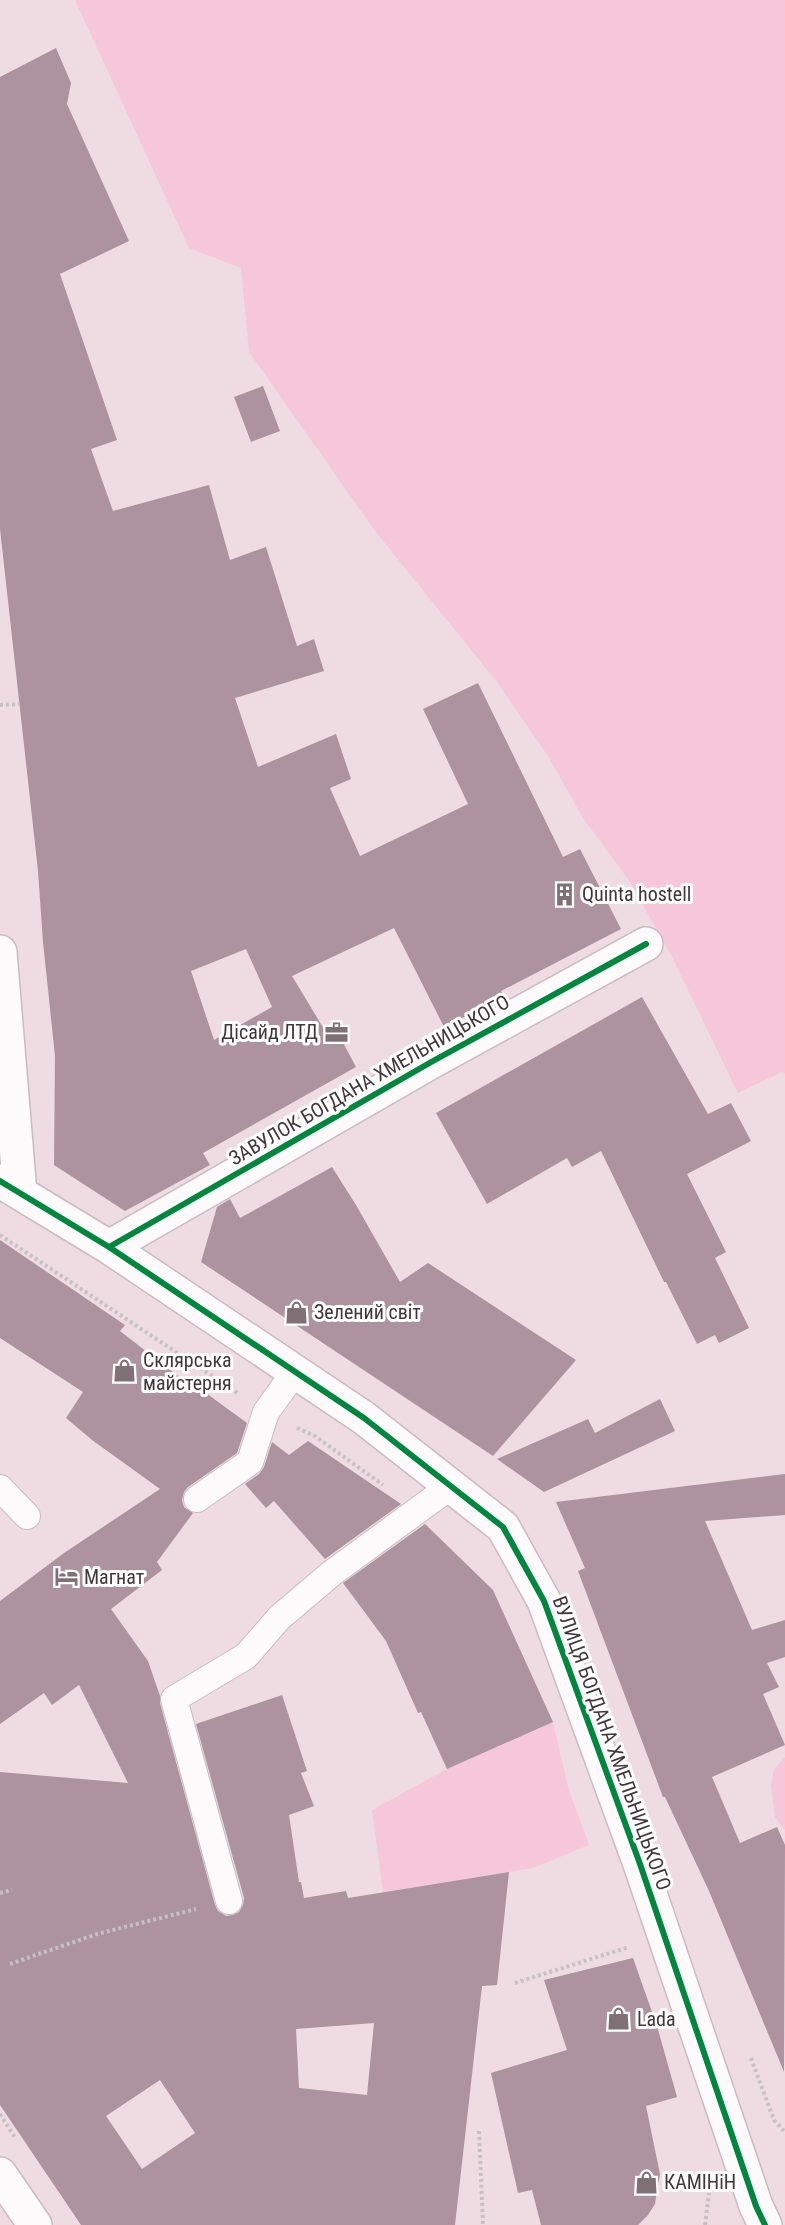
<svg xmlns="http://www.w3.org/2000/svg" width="785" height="2225" font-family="'Roboto Condensed',sans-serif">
  <rect width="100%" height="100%" fill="#eedce2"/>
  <path fill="#f5c7d8" d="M 75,0 L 785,0 L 785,1074 L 782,1072 L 738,1093 L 672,957 L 639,898 L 628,879 L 583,818 L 548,756 L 497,682 L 375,531 L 249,352 L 241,268 L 189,248 Z
    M 553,1722 L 568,1787 L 589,1845 L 533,1868 L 383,1892 L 372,1810 L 447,1769 Z
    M 785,1757 L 785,1829 L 784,1830 L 775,1817 L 771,1786 L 774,1769 Z"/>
  <path fill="#ac939d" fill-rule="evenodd" d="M 56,48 L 71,83 L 67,104 L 129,241 L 60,274 L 117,440 L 91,449 L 113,511 L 209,485 L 230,560 L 266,547 L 297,646 L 314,639 L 324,671 L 235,698 L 258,767 L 336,734 L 351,779 L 330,788 L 360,856 L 468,804 L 423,709 L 478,683 L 563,857 L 580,849 L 621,929 L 501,991 L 504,997 L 444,1027 L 394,928 L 292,976 L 330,1039 L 339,1035 L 356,1067 L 203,1153 L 210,1165 L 125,1211 L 54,1165 L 55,1056 L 43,942 L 38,871 L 0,529 L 0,77 ZM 246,949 L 272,1007 L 214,1040 L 191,971 Z
    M 263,386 L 280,431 L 251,442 L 234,397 Z
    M 642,997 L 708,1114 L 731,1103 L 751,1141 L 687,1174 L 726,1252 L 715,1258 L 749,1328 L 719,1343 L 715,1335 L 697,1344 L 666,1282 L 664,1282 L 601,1151 L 572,1167 L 567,1158 L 487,1204 L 436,1113 Z
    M 332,1167 L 356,1205 L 400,1282 L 428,1263 L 576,1360 L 493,1456 L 201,1262 L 217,1207 L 230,1199 L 240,1218 Z
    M 0,1240 L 125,1325 L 120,1331 L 182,1379 L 184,1377 L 247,1423 L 237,1453 L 188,1487 L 184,1492 L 182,1500 L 184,1507 L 193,1513 L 157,1562 L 162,1570 L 111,1609 L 148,1661 L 160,1696 L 160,1703 L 215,1905 L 218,1911 L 226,1916 L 233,1915 L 239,1912 L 243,1905 L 244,1898 L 196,1724 L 282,1695 L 307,1771 L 301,1773 L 314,1806 L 289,1815 L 299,1882 L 301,1882 L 304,1898 L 346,1891 L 348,1898 L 509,1872 L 497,1985 L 482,1986 L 455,2225 L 81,2225 L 0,2105 L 0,1772 L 128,1783 L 79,1685 L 52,1705 L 44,1693 L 0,1724 L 0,1601 L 64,1553 L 160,1489 L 92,1440 L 66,1418 L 83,1392 L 0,1338 ZM 374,2023 L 367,2095 L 299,2088 L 296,2029 ZM 160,2080 L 195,2133 L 142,2169 L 106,2116 Z
    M 660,1399 L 675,1431 L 544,1492 L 497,1459 L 588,1419 L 595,1433 Z
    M 308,1441 L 401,1504 L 325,1559 L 274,1501 L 266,1508 L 245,1484 L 259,1474 L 264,1467 L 272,1442 L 289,1455 Z
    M 785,1474 L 785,1515 L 705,1521 L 752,1630 L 785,1620 L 785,1657 L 767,1663 L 779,1687 L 763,1694 L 785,1745 L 712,1777 L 740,1843 L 777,1827 L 785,1845 L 784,2072 L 709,1891 L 665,1797 L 663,1797 L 578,1571 L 585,1568 L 556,1502 Z
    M 425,1524 L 493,1590 L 553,1722 L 447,1769 L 421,1712 L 418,1713 L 386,1641 L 343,1583 Z
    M 633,1958 L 657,2026 L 677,2097 L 646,2106 L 660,2174 L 655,2204 L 648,2215 L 638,2225 L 541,2225 L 532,2190 L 518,2193 L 491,2073 L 567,2050 L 544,1980 Z"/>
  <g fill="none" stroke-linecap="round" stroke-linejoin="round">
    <defs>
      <path id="lane" d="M 0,1488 L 27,1516
        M 197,1499 L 250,1462 L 266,1412 L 295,1372
        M 229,1901 L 174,1699 L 246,1656 L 279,1618 L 332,1573 L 451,1486"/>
      <path id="street" d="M 0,952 L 20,1193
        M 0,1181 L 109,1247 L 364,1418 L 503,1527 L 544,1601 L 640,1864 L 756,2206 L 765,2225
        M 109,1247 L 433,1061 L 646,944
        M 0,2174 L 35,2225"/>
    </defs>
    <use href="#lane" stroke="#c9bcc0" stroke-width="28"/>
    <use href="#street" stroke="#c9bcc0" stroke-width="36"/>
    <path stroke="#c7c1c3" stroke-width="4" stroke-dasharray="3 3" stroke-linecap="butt" d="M 0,705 L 20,704
      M 0,1235 L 239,1394
      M 297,1428 L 315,1436 L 383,1485
      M 0,1893 L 12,1890
      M 10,1964 L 97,1934 L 196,1909
      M 515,1983 L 629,1947
      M 751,2058 L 774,2120 L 785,2132
      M 0,2114 L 16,2139
      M 479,2131 L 483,2225
      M 705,2225 L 709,2193"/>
    <use href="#lane" stroke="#fcfafb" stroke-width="26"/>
    <use href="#street" stroke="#fcfafb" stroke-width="33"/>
    <defs>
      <path id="cycleway" d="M 0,1181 L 109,1247 L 364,1418 L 503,1527 L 544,1601 L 640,1864 L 756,2206 L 765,2225
        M 109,1247 L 433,1061 L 646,944"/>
    </defs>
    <use href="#cycleway" stroke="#fff" stroke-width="10"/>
    <use href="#cycleway" stroke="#00873e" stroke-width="6"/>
  </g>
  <defs>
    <symbol id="building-bare" viewBox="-9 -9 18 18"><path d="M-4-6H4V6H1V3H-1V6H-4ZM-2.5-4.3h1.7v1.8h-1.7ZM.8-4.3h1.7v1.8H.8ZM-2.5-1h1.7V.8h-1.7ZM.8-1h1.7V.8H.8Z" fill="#7e7075" stroke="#fff" stroke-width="2.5" paint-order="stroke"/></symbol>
    <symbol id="office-bare" viewBox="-9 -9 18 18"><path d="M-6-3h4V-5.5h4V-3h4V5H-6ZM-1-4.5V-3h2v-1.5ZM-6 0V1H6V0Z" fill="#7e7075" stroke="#fff" stroke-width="2.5" paint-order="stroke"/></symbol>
    <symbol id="shop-bare" viewBox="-9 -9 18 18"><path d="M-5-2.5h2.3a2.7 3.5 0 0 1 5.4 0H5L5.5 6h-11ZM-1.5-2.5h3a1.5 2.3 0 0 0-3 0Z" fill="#7e7075" stroke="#fff" stroke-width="2.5" paint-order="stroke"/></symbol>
    <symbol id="hotel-bare" viewBox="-9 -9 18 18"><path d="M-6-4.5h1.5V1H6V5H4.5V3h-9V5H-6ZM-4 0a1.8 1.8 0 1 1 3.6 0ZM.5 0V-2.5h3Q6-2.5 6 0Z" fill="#7e7075" stroke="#fff" stroke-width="2.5" paint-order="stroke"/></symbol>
  </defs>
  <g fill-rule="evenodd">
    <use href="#building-bare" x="548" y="878" width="33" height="33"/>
    <use href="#office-bare" x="320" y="1016" width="33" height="33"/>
    <use href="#shop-bare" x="280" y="1296" width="33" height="33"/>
    <use href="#shop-bare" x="108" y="1354" width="33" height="33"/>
    <use href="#hotel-bare" x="50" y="1560" width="33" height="33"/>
    <use href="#shop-bare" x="602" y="2002" width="33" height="33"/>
    <use href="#shop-bare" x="630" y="2166" width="33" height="33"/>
  </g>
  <g text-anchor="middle" stroke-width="6" stroke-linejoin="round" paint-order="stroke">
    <g font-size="20" fill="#42363a" stroke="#fff" text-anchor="start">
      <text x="582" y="901">Quinta hostell</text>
      <text x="318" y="1039" text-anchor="end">Дісайд ЛТД</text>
      <text x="314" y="1319">Зелений світ</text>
      <text x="143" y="1367">Склярська<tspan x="143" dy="23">майстерня</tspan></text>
      <text x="84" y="1584">Магнат</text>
      <text x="637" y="2026">Lada</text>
      <text x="664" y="2189">КАМІНіН</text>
    </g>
    <g font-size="20" fill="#42363a" stroke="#fff">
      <text transform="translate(369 1080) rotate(-30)" y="7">ЗАВУЛОК БОГДАНА ХМЕЛЬНИЦЬКОГО</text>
      <text transform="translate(612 1743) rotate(70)" y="7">ВУЛИЦЯ БОГДАНА ХМЕЛЬНИЦЬКОГО</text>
    </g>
  </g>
</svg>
